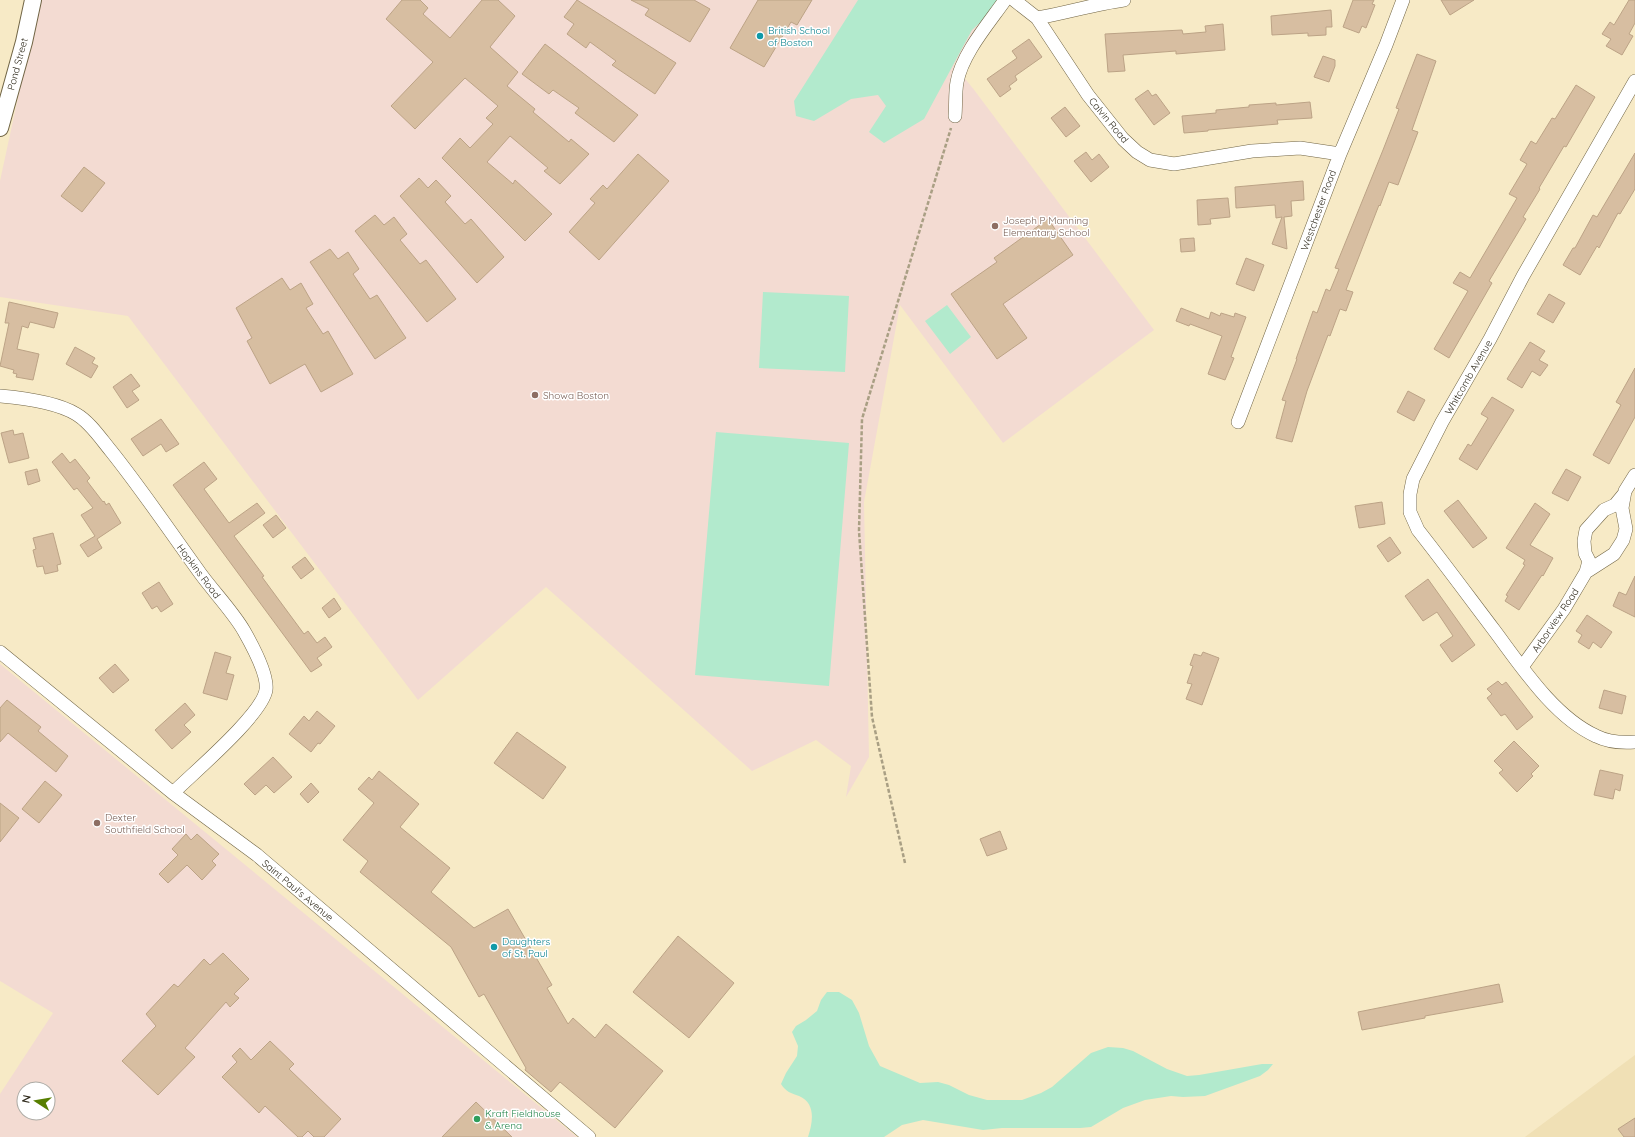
<svg xmlns="http://www.w3.org/2000/svg" width="1635" height="1137" font-family="Quicksand,sans-serif">
  <rect width="100%" height="100%" fill="#f7eac6"/>
  <path fill="#f0e0b5" d="M 1635,1055 L 1635,1137 L 1525,1137 Z"/>
  <path fill="#f3dbd2" fill-rule="evenodd" d="M 39,0 L 996,0 L 954,65 L 975,91 L 1154,330 L 1003,443 L 900,305 L 864,502 L 869,757 L 846,797 L 851,766 L 816,740 L 752,771 L 546,587 L 418,700 L 128,316 L 0,297 L 0,181 Z
    M 0,664 L 577,1137 L 0,1137 L 0,1094 L 53,1013 L 0,981 ZM 24,1089 L 48,1089 L 48,1113 L 24,1113 Z"/>
  <path fill="#b2eacd" d="M 858,0 L 1004,0 L 972,30 L 924,119 L 884,143 L 869,132 L 886,106 L 878,95 L 851,99 L 814,121 L 796,116 L 794,101 Z
    M 763,292 L 849,296 L 845,372 L 759,368 Z
    M 947,305 L 971,337 L 950,354 L 925,321 Z
    M 716,432 L 849,443 L 829,686 L 695,675 Z
    M 827,992 L 839,992 L 852,1000 L 859,1013 L 869,1046 L 880,1066 L 920,1083 L 938,1082 L 949,1085 L 969,1095 L 987,1100 L 1022,1100 L 1041,1093 L 1052,1087 L 1091,1053 L 1108,1047 L 1123,1048 L 1133,1051 L 1167,1069 L 1187,1076 L 1199,1075 L 1262,1064 L 1273,1064 L 1268,1070 L 1260,1076 L 1205,1096 L 1183,1097 L 1171,1096 L 1145,1100 L 1123,1108 L 1091,1127 L 1080,1128 L 1002,1128 L 983,1130 L 923,1120 L 902,1125 L 884,1137 L 808,1137 C 813,1122 816,1103 799,1096 C 791,1093 786,1092 781,1084 L 786,1073 L 797,1056 L 798,1046 L 792,1032 L 796,1026 L 806,1020 L 817,1011 L 821,1000 Z"/>
  <path fill="#d7bea1" stroke="#bca386" d="M 402,0 L 420,0 L 428,8 L 423,14 L 450,38 L 482,0 L 498,0 L 515,16 L 490,47 L 518,72 L 507,86 L 535,109 L 533,112 L 569,142 L 571,139 L 589,154 L 560,184 L 544,171 L 548,168 L 510,136 L 487,162 L 513,184 L 515,180 L 552,214 L 525,241 L 442,158 L 460,138 L 470,148 L 493,124 L 486,118 L 498,106 L 465,78 L 415,129 L 391,106 L 433,62 L 386,19 Z
    M 577,0 L 676,63 L 655,94 L 612,65 L 616,61 L 590,42 L 586,48 L 567,34 L 574,24 L 564,17 Z
    M 631,0 L 694,0 L 710,9 L 690,42 L 645,15 L 649,9 Z
    M 758,0 L 812,0 L 797,25 L 791,22 L 764,67 L 730,48 Z
    M 1353,0 L 1374,0 L 1372,4 L 1375,5 L 1366,28 L 1362,26 L 1359,33 L 1343,27 Z
    M 1441,0 L 1474,0 L 1450,15 Z
    M 1629,0 L 1635,0 L 1635,23 L 1629,34 L 1633,36 L 1622,55 L 1606,46 L 1611,39 L 1602,34 L 1610,22 L 1614,25 Z
    M 1331,10 L 1332,27 L 1326,27 L 1326,35 L 1308,36 L 1308,33 L 1272,35 L 1271,16 Z
    M 1223,24 L 1225,50 L 1176,54 L 1176,51 L 1123,55 L 1125,71 L 1108,72 L 1105,34 L 1182,30 L 1183,34 L 1206,32 L 1205,26 Z
    M 1029,39 L 1042,57 L 1015,76 L 1017,80 L 1009,86 L 1011,89 L 1000,97 L 987,79 L 1017,58 L 1012,51 Z
    M 545,44 L 638,115 L 614,142 L 575,113 L 579,108 L 553,90 L 549,94 L 522,74 Z
    M 1417,54 L 1436,61 L 1412,130 L 1418,132 L 1398,185 L 1389,182 L 1380,206 L 1379,205 L 1346,290 L 1353,292 L 1346,311 L 1340,309 L 1330,336 L 1328,335 L 1307,391 L 1292,442 L 1276,438 L 1286,401 L 1282,400 L 1297,359 L 1296,359 L 1313,311 L 1317,313 L 1326,289 L 1330,291 L 1339,269 L 1335,268 L 1383,150 L 1399,109 L 1396,108 Z
    M 1323,56 L 1335,60 L 1335,66 L 1329,82 L 1314,77 Z
    M 1576,85 L 1595,97 L 1566,147 L 1564,146 L 1539,188 L 1540,189 L 1523,217 L 1526,219 L 1489,281 L 1492,283 L 1449,358 L 1434,349 L 1468,291 L 1453,283 L 1460,272 L 1470,278 L 1517,198 L 1509,194 L 1527,164 L 1520,160 L 1531,141 L 1536,144 L 1552,118 L 1555,119 Z
    M 1148,90 L 1152,96 L 1156,94 L 1170,113 L 1154,125 L 1135,99 Z
    M 1310,102 L 1312,118 L 1277,120 L 1278,124 L 1208,130 L 1208,131 L 1184,133 L 1182,116 L 1216,113 L 1216,110 L 1249,107 L 1249,105 L 1276,103 L 1276,105 Z
    M 1065,107 L 1080,126 L 1066,137 L 1051,118 Z
    M 1086,152 L 1092,160 L 1099,154 L 1109,167 L 1091,182 L 1074,161 Z
    M 1635,153 L 1635,189 L 1620,214 L 1618,213 L 1599,248 L 1597,246 L 1580,275 L 1563,265 L 1573,248 L 1575,248 L 1593,215 L 1597,217 Z
    M 638,154 L 669,181 L 599,260 L 569,232 L 595,203 L 590,199 L 603,185 L 607,189 Z
    M 84,167 L 105,183 L 82,212 L 61,196 Z
    M 419,178 L 428,188 L 436,180 L 451,196 L 445,202 L 465,224 L 471,219 L 504,257 L 477,283 L 400,196 Z
    M 1303,181 L 1304,200 L 1291,201 L 1292,216 L 1284,217 L 1287,249 L 1272,244 L 1282,217 L 1276,218 L 1275,205 L 1236,208 L 1235,187 Z
    M 1228,198 L 1230,217 L 1210,219 L 1211,224 L 1198,225 L 1197,200 Z
    M 375,215 L 384,225 L 394,217 L 407,234 L 400,240 L 420,264 L 426,260 L 456,299 L 427,322 L 355,231 Z
    M 1048,219 L 1073,255 L 1003,304 L 1027,338 L 997,359 L 951,294 L 997,262 L 994,258 Z
    M 1194,238 L 1195,251 L 1181,252 L 1180,239 Z
    M 330,249 L 338,259 L 348,252 L 359,269 L 353,274 L 370,299 L 377,295 L 406,338 L 375,359 L 310,262 Z
    M 1246,258 L 1264,265 L 1254,291 L 1236,284 Z
    M 282,278 L 290,290 L 301,283 L 313,304 L 306,308 L 323,334 L 328,331 L 353,374 L 321,392 L 305,364 L 270,384 L 247,341 L 252,338 L 236,308 Z
    M 1549,294 L 1565,303 L 1553,323 L 1537,314 Z
    M 9,302 L 58,313 L 54,328 L 30,322 L 28,328 L 22,326 L 17,349 L 39,354 L 33,380 L 16,377 L 17,374 L 13,373 L 14,370 L 0,366 L 9,323 L 5,323 Z
    M 1181,308 L 1209,319 L 1211,312 L 1220,316 L 1221,313 L 1234,317 L 1235,313 L 1246,317 L 1231,357 L 1234,358 L 1225,380 L 1208,374 L 1222,336 L 1190,324 L 1189,326 L 1176,321 Z
    M 1530,342 L 1545,351 L 1539,360 L 1548,365 L 1540,376 L 1532,371 L 1522,388 L 1507,379 Z
    M 75,347 L 95,358 L 92,363 L 98,366 L 91,378 L 66,364 Z
    M 1635,368 L 1635,417 L 1609,464 L 1593,455 L 1621,405 L 1616,402 Z
    M 131,374 L 140,386 L 132,391 L 139,400 L 127,408 L 113,387 Z
    M 1408,391 L 1425,400 L 1414,421 L 1397,412 Z
    M 1492,397 L 1514,410 L 1477,470 L 1459,459 L 1468,444 L 1471,446 L 1488,418 L 1481,414 Z
    M 161,419 L 179,444 L 166,452 L 161,444 L 143,456 L 131,439 Z
    M 13,430 L 14,435 L 23,433 L 29,458 L 9,463 L 1,433 Z
    M 62,453 L 70,463 L 75,459 L 90,478 L 87,481 L 103,502 L 104,501 L 106,505 L 109,503 L 121,523 L 97,539 L 102,548 L 88,557 L 80,545 L 95,536 L 81,515 L 93,508 L 77,488 L 74,490 L 52,462 Z
    M 204,462 L 217,479 L 204,489 L 229,523 L 257,503 L 265,513 L 234,536 L 264,576 L 262,577 L 304,634 L 308,631 L 317,643 L 325,637 L 332,647 L 317,658 L 322,665 L 311,672 L 173,485 Z
    M 37,469 L 40,481 L 28,485 L 25,472 Z
    M 1566,469 L 1581,477 L 1568,501 L 1552,493 Z
    M 1458,500 L 1487,538 L 1473,548 L 1444,511 Z
    M 1382,502 L 1385,524 L 1359,528 L 1355,506 Z
    M 1535,503 L 1550,514 L 1530,545 L 1553,558 L 1543,576 L 1542,575 L 1519,610 L 1505,601 L 1508,596 L 1506,595 L 1525,565 L 1523,564 L 1525,560 L 1506,548 Z
    M 276,515 L 286,528 L 273,538 L 263,525 Z
    M 53,533 L 61,564 L 57,565 L 58,571 L 45,574 L 43,566 L 37,567 L 33,550 L 36,549 L 33,538 Z
    M 1390,537 L 1401,553 L 1388,562 L 1377,546 Z
    M 305,557 L 314,569 L 301,579 L 292,567 Z
    M 1635,576 L 1635,617 L 1613,606 L 1619,592 L 1626,595 Z
    M 1428,579 L 1475,645 L 1452,662 L 1440,645 L 1453,636 L 1437,612 L 1423,621 L 1405,596 Z
    M 159,582 L 173,604 L 161,612 L 157,606 L 152,609 L 142,593 Z
    M 334,598 L 341,609 L 329,618 L 322,608 Z
    M 1587,615 L 1612,632 L 1601,648 L 1593,642 L 1589,649 L 1578,642 L 1582,635 L 1576,631 Z
    M 215,652 L 231,657 L 226,673 L 234,675 L 227,700 L 203,693 Z
    M 1203,652 L 1219,658 L 1202,705 L 1186,699 L 1192,684 L 1187,683 L 1193,666 L 1190,665 L 1194,654 L 1201,656 Z
    M 115,664 L 129,680 L 113,693 L 99,678 Z
    M 1498,681 L 1502,685 L 1506,682 L 1533,717 L 1517,730 L 1505,714 L 1501,716 L 1487,698 L 1492,694 L 1487,689 Z
    M 1604,690 L 1626,696 L 1622,714 L 1599,708 Z
    M 7,700 L 41,727 L 38,731 L 68,756 L 56,772 L 8,733 L 0,742 L 0,708 Z
    M 185,703 L 195,715 L 184,725 L 191,732 L 172,749 L 155,730 Z
    M 317,711 L 335,726 L 320,744 L 318,743 L 311,752 L 289,734 L 304,716 L 309,721 Z
    M 517,732 L 566,767 L 543,799 L 494,763 Z
    M 1514,741 L 1539,766 L 1531,774 L 1533,776 L 1517,792 L 1499,773 L 1503,770 L 1494,761 Z
    M 273,757 L 292,777 L 274,793 L 266,785 L 255,795 L 244,784 Z
    M 1600,770 L 1623,775 L 1620,791 L 1615,789 L 1613,799 L 1594,795 Z
    M 379,771 L 419,804 L 400,827 L 450,868 L 431,892 L 474,928 L 508,909 L 552,985 L 547,988 L 568,1024 L 573,1018 L 595,1038 L 606,1024 L 663,1071 L 615,1128 L 560,1082 L 551,1092 L 525,1070 L 526,1068 L 484,994 L 479,997 L 451,947 L 360,872 L 368,861 L 343,840 L 374,803 L 358,789 L 369,777 L 372,780 Z
    M 45,781 L 62,795 L 39,823 L 22,809 Z
    M 311,783 L 319,792 L 308,803 L 300,794 Z
    M 0,803 L 19,818 L 0,842 Z
    M 1000,831 L 1007,849 L 987,856 L 980,839 Z
    M 186,834 L 191,840 L 197,834 L 219,854 L 212,861 L 216,865 L 202,880 L 187,865 L 168,883 L 159,874 L 178,855 L 172,849 Z
    M 678,936 L 734,983 L 689,1038 L 633,992 Z
    M 223,953 L 249,979 L 234,994 L 239,998 L 230,1007 L 226,1002 L 185,1048 L 195,1057 L 158,1095 L 122,1061 L 156,1026 L 146,1014 L 174,984 L 178,987 L 204,959 L 210,965 Z
    M 1499,984 L 1503,1002 L 1425,1016 L 1425,1018 L 1362,1030 L 1358,1012 Z
    M 270,1041 L 294,1064 L 289,1069 L 341,1119 L 324,1137 L 314,1137 L 308,1131 L 302,1137 L 298,1137 L 265,1106 L 259,1113 L 222,1077 L 237,1062 L 232,1056 L 240,1048 L 251,1060 Z
    M 476,1102 L 512,1137 L 442,1137 Z
    M 1635,1118 L 1635,1137 L 1624,1137 L 1618,1129 Z"/>
  <g fill="none" stroke-linecap="round" stroke-linejoin="round">
    <defs>
      <path id="minor" d="M 1014,0 L 1037,18 L 1088,95 L 1123,139 L 1137,152 L 1150,160 L 1174,164 L 1252,151 L 1300,148 L 1340,154
        M 1037,18 C 1066,13 1095,4 1124,0
        M 1635,81 L 1523,276 L 1490,339 L 1442,422 L 1413,479 L 1410,494 L 1410,512 L 1418,530 C 1444,563 1469,597 1494,630 C 1521,666 1554,717 1596,736 C 1608,742 1622,743 1635,742
        M 955,116 C 956,105 955,93 957,82 C 962,54 989,23 1005,0
        M 0,396 C 23,398 56,402 76,414 C 90,422 101,439 111,451 C 143,491 171,533 200,573 C 213,591 234,613 244,631 C 252,645 268,675 266,690 C 262,715 193,773 173,793
        M 1238,422 L 1340,154 L 1386,45 L 1403,0
        M 1586,572 L 1589,561 L 1585,553 L 1584,541 L 1586,530 L 1604,510 L 1615,505 L 1624,494
        M 0,652 L 173,793 L 257,855 L 589,1137
        M 1522,667 L 1564,609 L 1586,572 L 1614,554 L 1623,540 L 1626,529 L 1622,508 L 1625,491 L 1635,475"/>
      <path id="tertiary" d="M 0,128 L 24,42 L 33,0"/>
    </defs>
    <use href="#minor" stroke="#716545" stroke-width="14"/>
    <use href="#tertiary" stroke="#716545" stroke-width="18"/>
    <path stroke="#a99f84" stroke-width="2.5" stroke-dasharray="4 2" stroke-linecap="butt" d="M 905,863 L 872,717 L 859,531 L 862,419 L 951,128"/>
    <use href="#minor" stroke="#fff" stroke-width="13"/>
    <use href="#tertiary" stroke="#fff" stroke-width="16"/>
  </g>
  <g fill="#0f9aa8" stroke="#fff" stroke-width="1.5">
    <circle cx="760" cy="36" r="4"/>
    <circle cx="494" cy="947" r="4"/>
  </g>
  <g fill="#8d6e63" stroke="#fff" stroke-width="1.5">
    <circle cx="995" cy="226" r="4"/>
    <circle cx="535" cy="395" r="4"/>
    <circle cx="97" cy="823" r="4"/>
  </g>
  <circle fill="#2e9e5b" stroke="#fff" stroke-width="1.5" cx="477" cy="1119" r="4"/>
  <g text-anchor="middle" stroke-width="3" stroke-linejoin="round" paint-order="stroke">
    <g font-size="10" fill="#0d838f" stroke="#fff" text-anchor="start">
      <text x="768" y="34">British School<tspan x="768" dy="12">of Boston</tspan></text>
      <text x="502" y="945">Daughters<tspan x="502" dy="12">of St. Paul</tspan></text>
    </g>
    <g font-size="10" fill="#322d1f" stroke="#fff">
      <text transform="translate(17 64) rotate(-75)" y="4">Pond Street</text>
      <text transform="translate(1109 120) rotate(50)" y="4">Calvin Road</text>
      <text transform="translate(1318 210) rotate(-70)" y="4">Westchester Road</text>
      <text transform="translate(1468 377) rotate(-60)" y="4">Whitcomb Avenue</text>
      <text transform="translate(199 571) rotate(53)" y="4">Hopkins Road</text>
      <text transform="translate(1555 620) rotate(-56)" y="4">Arborview Road</text>
      <text transform="translate(298 890) rotate(40)" y="4">Saint Paul's Avenue</text>
    </g>
    <g font-size="10" fill="#785e54" stroke="#fff" text-anchor="start">
      <text x="1003" y="224">Joseph P Manning<tspan x="1003" dy="12">Elementary School</tspan></text>
      <text x="543" y="399">Showa Boston</text>
      <text x="105" y="821">Dexter<tspan x="105" dy="12">Southfield School</tspan></text>
    </g>
    <g font-size="10" fill="#27864d" stroke="#fff" text-anchor="start">
      <text x="485" y="1117">Kraft Fieldhouse<tspan x="485" dy="12">&amp; Arena</tspan></text>
    </g>
  </g>
  <g transform="translate(36 1101) rotate(282)"><circle r="19" fill="#ffffff" stroke="#adaba5"/>
  <path d="M0-3L7 15L0 10L-7 15Z" fill="#577f00"/>
  <text y="-6" font-size="11" font-weight="bold" text-anchor="middle" fill="#322d1f">N</text>
  </g>
</svg>
